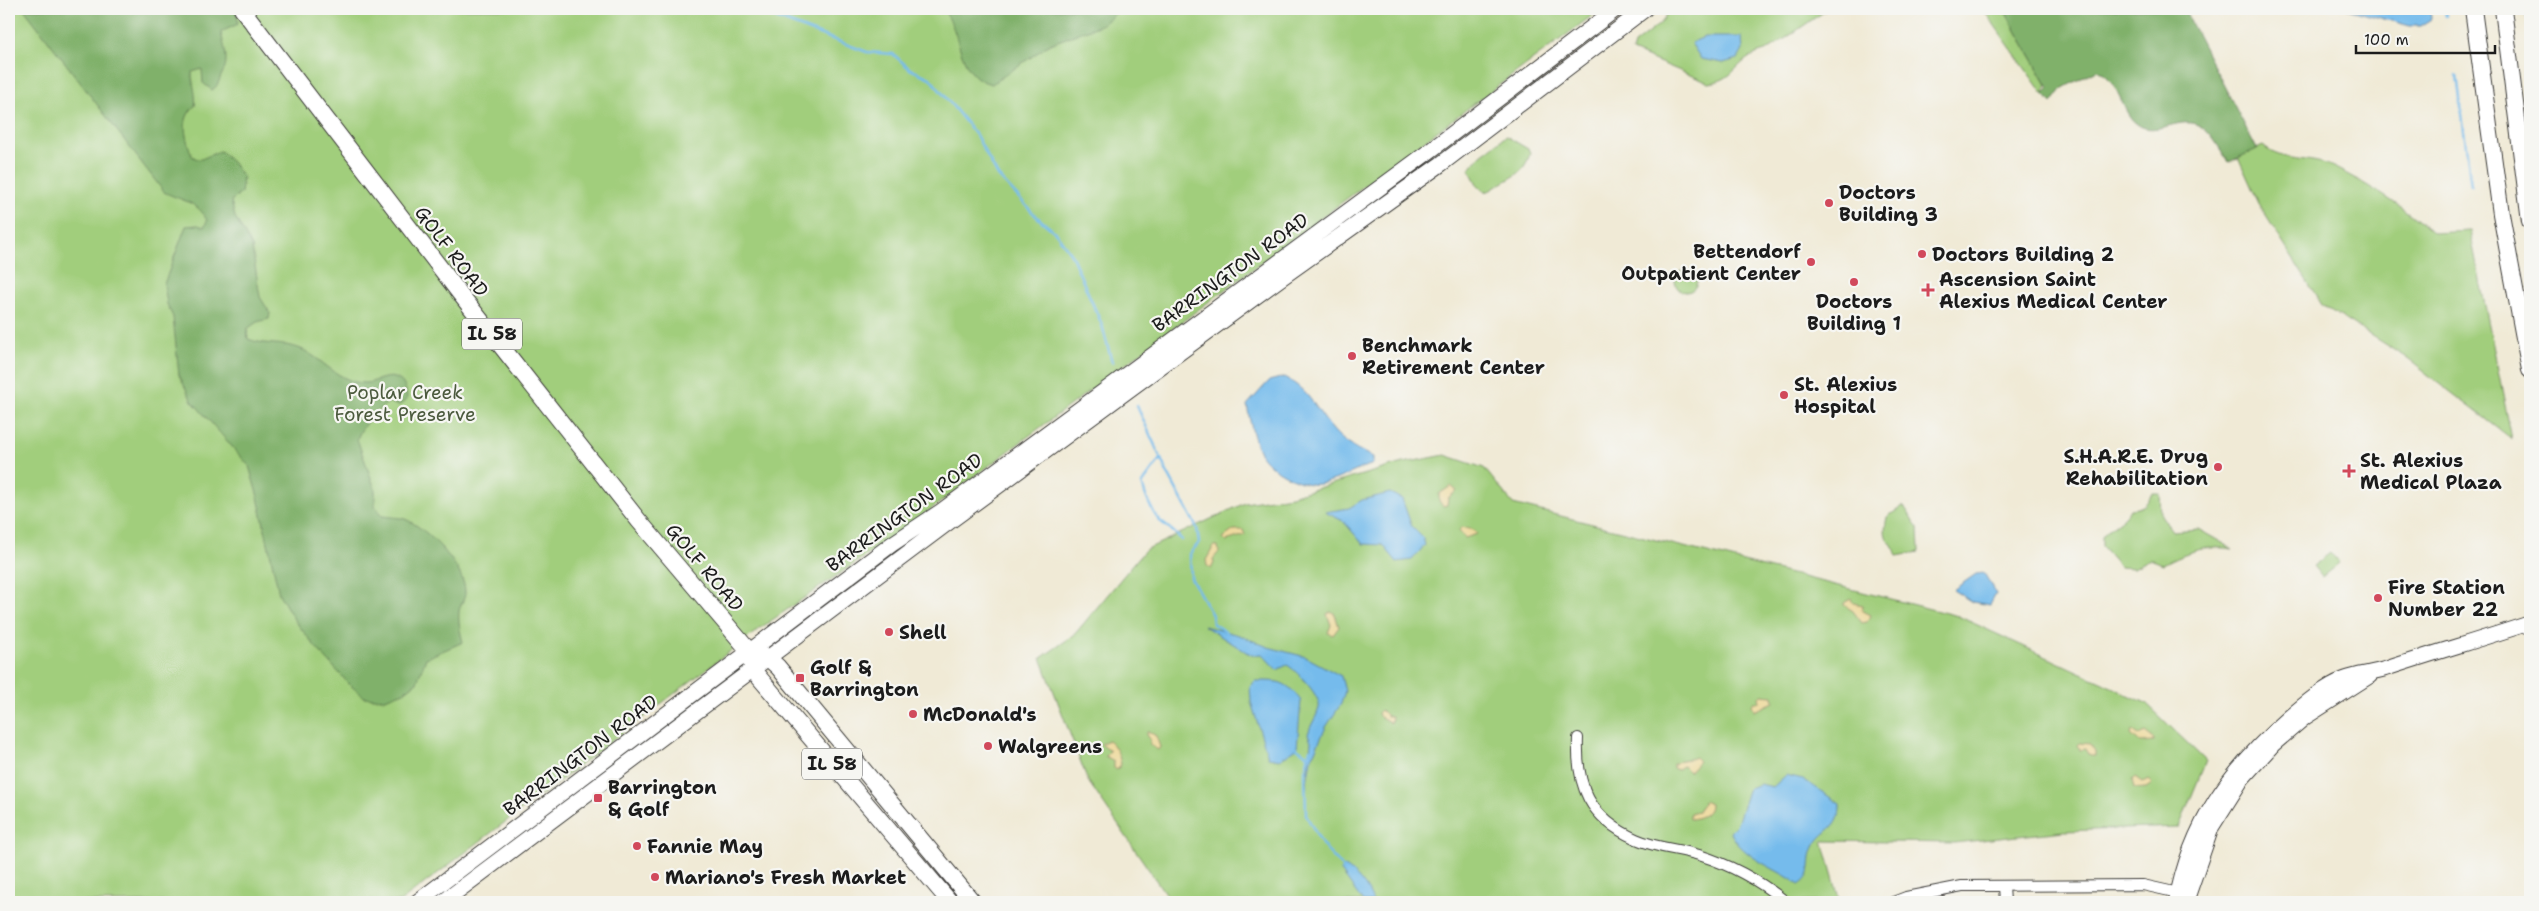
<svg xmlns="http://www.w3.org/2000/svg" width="2539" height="911" font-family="'Shantell Sans',sans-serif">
  <rect width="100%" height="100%" fill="#f6f6f2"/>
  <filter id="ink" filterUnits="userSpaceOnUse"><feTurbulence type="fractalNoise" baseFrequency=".02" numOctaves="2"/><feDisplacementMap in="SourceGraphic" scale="10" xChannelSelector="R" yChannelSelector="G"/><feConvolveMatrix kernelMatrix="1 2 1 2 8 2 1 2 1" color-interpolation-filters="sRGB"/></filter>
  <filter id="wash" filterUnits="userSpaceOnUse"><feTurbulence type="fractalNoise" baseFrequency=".0096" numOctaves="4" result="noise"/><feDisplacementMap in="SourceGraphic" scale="20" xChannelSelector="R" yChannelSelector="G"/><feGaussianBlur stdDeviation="1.12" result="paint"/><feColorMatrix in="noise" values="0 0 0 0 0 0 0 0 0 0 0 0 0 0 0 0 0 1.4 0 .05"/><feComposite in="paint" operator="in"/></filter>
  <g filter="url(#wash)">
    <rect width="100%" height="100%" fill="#f0ead6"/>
    <path fill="#a1ce7b" stroke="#5e754c" d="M 9,9 L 1601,9 L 903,530 L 762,627 L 400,902 L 9,902 Z
      M 1670,9 L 1828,9 C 1808,22 1789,37 1769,49 C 1765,52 1759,52 1754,55 C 1735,64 1734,80 1709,83 L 1632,51 L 1634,44 L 1661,23 Z
      M 1983,9 L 2006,9 L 2006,13 L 2047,85 L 2043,94 Z
      M 1506,136 L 1528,149 L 1530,154 C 1522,175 1517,174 1499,185 C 1493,188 1491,191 1485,192 L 1478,186 L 1469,169 L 1481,155 Z
      M 2263,146 C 2282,163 2310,156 2333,167 C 2365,182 2407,209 2433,233 L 2470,231 L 2512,439 L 2405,357 L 2322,305 L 2261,208 L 2238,157 Z
      M1675 281a11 11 0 1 1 22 0a11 11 0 1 1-22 0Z
      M 1445,455 L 1484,468 L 1513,504 L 1958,616 L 2146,703 L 2206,761 L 2179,827 L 2064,831 L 1954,843 L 1823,841 L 1840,902 L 1171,902 L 1088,781 L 1041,658 L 1074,635 L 1145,550 L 1245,503 L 1291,496 L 1399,464 Z
      M 2152,493 L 2160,493 L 2161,515 L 2172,531 L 2198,529 L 2233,549 C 2204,545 2189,551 2163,564 L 2150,559 L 2134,568 L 2120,567 L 2102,546 L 2102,536 C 2110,525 2124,522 2130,509 C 2143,508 2147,505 2152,493 Z
      M 1903,506 C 1912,515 1911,521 1918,528 L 1919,552 L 1897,556 C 1891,535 1881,545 1887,517 Z
      M 2330,553 L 2339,563 L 2322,577 L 2313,566 Z"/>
    <path fill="#80b16b" stroke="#4e6644" d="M 24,9 L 233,9 L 237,14 L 238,24 L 221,32 C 224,48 230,60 222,74 C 218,82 219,85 212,90 L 203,83 L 202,69 L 192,72 C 192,84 197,95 195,106 C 179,119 186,139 192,156 L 199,160 L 220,151 L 232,162 L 243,177 L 241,193 L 231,201 L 235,217 L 252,247 L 260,297 L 270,313 L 269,319 L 257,322 L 247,329 L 248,339 C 265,346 285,342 301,349 C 322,358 339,383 365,383 C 374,383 385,375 395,378 C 405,381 407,391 407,400 L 398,406 L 389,402 C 374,413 364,422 357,439 L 375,489 L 375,506 L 382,516 C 389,517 398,517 405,519 C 427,528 466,568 465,593 C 465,599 460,605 459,611 C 458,622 460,631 463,642 L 426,658 L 417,682 L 404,692 L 385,699 L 364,697 L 348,683 L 314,645 L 295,621 L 279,594 L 258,497 L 249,466 L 192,401 L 179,375 L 173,317 L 167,304 L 164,284 L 186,226 L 198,225 L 204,227 L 207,221 C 199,201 181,201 164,192 Z
      M 942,9 L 1121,9 L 1103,24 L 1050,44 L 992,84 C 955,77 963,30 942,9 Z
      M 2006,9 L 2184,9 L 2257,149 L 2229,162 C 2221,152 2213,135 2203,128 C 2182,112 2156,139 2137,124 C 2120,112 2121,81 2097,70 L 2063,88 L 2052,103 L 2043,94 L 2049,88 L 2006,13 Z"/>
    <path fill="#eeda9e" stroke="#857b5d" d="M 1451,486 L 1457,491 L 1448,498 L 1447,505 L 1443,506 L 1439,501 L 1439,494 Z
      M 1462,527 L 1474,530 L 1477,534 L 1465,538 L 1459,530 Z
      M 1234,530 L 1243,530 L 1245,535 L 1226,541 L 1223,538 Z
      M 1214,546 L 1218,546 L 1219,552 L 1213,559 L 1214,563 L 1211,569 L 1207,566 L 1206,560 Z
      M 1851,599 L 1853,603 L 1863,605 L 1862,611 L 1870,615 L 1867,622 L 1862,623 L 1853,611 L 1844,605 L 1844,603 Z
      M 1331,611 L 1335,614 L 1339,627 L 1333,635 L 1328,633 L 1331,625 L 1327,614 Z
      M 1762,695 L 1773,696 L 1774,702 L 1754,711 L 1752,704 L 1754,702 L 1760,702 L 1759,697 Z
      M 1381,710 L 1387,716 L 1392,716 L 1391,723 L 1379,716 L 1378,713 Z
      M 2132,730 L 2139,735 L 2145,732 L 2154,739 L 2154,742 L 2140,743 L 2131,735 Z
      M 1148,731 L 1156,736 L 1160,747 L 1158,750 L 1150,745 L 1150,740 L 1146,735 Z
      M 1108,740 C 1116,746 1119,754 1121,764 L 1117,770 L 1114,768 L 1114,761 L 1105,756 L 1110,751 L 1101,744 Z
      M 2080,743 L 2090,744 L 2095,751 L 2095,756 L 2090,756 L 2086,749 L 2080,750 L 2078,745 Z
      M 1695,757 L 1699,761 L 1689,772 L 1683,766 L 1677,770 L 1673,768 L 1673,764 C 1684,757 1687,761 1695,757 Z
      M 2135,777 L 2142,782 L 2149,779 L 2152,784 L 2146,788 L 2134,789 L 2132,780 Z
      M 1704,801 L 1710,804 C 1711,813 1699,819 1690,819 L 1690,813 L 1698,811 Z"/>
    <path fill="#74bbec" stroke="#486c84" d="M 2347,9 L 2430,9 L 2431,19 L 2420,26 L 2410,26 Z
      M 1704,37 L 1742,37 L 1743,50 L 1738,59 L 1723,63 L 1701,59 L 1691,43 Z
      M 1284,377 C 1312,392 1315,410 1334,431 C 1344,443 1360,451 1373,457 L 1373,464 C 1355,470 1338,481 1319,484 C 1302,487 1268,469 1260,453 C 1253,438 1250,421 1247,405 L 1269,381 Z
      M 1390,493 L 1402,499 L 1412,527 L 1423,538 L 1425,545 L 1412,560 L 1397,562 L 1383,545 L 1363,544 L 1343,521 L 1325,512 L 1349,508 L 1362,500 Z
      M 1984,573 L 1996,594 L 1990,605 L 1972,602 L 1953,590 L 1976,574 Z
      M 1204,626 L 1239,635 L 1268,647 L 1306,657 L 1341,676 L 1345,691 L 1341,704 L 1326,727 L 1311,760 L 1305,794 L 1311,741 L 1308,734 C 1310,725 1317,717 1319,708 C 1322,697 1296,670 1287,665 L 1277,670 L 1262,654 L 1251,655 Z
      M 1255,681 C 1279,681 1286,680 1301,701 L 1297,748 L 1280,759 L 1268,757 L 1251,702 L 1250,687 Z
      M 1786,775 L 1803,779 L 1840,804 C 1841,830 1823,828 1814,847 C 1807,861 1815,876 1799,885 C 1778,868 1743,860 1730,831 L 1737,824 L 1749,788 L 1760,784 L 1773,787 Z
      M 1343,866 C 1355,871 1370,890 1373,902 L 1363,902 L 1340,870 Z"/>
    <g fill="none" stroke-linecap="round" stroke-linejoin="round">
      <path stroke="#74bbec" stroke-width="2.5" d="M 729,9 L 760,12 L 867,52 L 893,54 L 910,69 L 930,78 L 976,135 L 998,176 L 1037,217 L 1056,233 L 1071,254 L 1102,325 L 1112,362
        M 2445,9 L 2446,16
        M 2526,9 L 2530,41
        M 2457,75 L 2471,186
        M 1137,406 L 1166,470 L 1197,528 L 1199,543 L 1190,553 L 1191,578 L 1212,615 L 1213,624 L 1226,632
        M 1161,458 L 1142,484 C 1145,495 1152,513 1160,521 C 1168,527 1175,532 1182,540
        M 1297,748 L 1307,755
        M 1310,749 L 1305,771 L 1306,815 L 1323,846 L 1345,870"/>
    </g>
  </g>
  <g filter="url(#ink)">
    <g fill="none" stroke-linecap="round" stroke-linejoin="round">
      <defs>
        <path id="minor" d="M 1578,738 C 1576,786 1589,818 1636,839 C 1656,848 1679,849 1699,855 C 1731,865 1760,881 1786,902
          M 2004,886 L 2005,902
          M 1893,902 L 1906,897 L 1962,886 L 2143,885 L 2183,894"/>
        <path id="tertiary" d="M 2176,902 C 2190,824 2230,769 2288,718 C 2304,704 2325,686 2344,679 C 2357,674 2372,673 2385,669 C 2433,653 2482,639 2530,623
          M 2186,902 L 2212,827 L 2243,778 L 2273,745 L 2306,717 L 2370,676"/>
        <path id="secondary" d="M 417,902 L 892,544 L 940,512 L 1431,150 L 1616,9
          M 443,902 L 949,522 L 1277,281 L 1441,164 L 1645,9"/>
        <path id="primary" d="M 242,9 L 461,295 L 639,521 L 750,652
          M 2473,9 L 2501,214 L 2530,370
          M 2503,9 L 2530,221
          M 750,652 L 768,658 L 778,667 L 973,902
          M 750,652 L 752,669 L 950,902"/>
      </defs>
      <use href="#minor" stroke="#3c3b38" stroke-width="12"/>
      <use href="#tertiary" stroke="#3c3b38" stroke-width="16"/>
      <use href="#secondary" stroke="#3c3b38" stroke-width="17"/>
      <use href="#primary" stroke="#3c3b38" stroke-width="18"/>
      <use href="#minor" stroke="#fff" stroke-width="10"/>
      <use href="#tertiary" stroke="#fff" stroke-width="14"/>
      <use href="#secondary" stroke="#fff" stroke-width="15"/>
      <use href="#primary" stroke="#fff" stroke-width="16"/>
    </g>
  </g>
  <g fill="#d1495b" stroke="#f6f6f2" stroke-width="2">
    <circle cx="1829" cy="203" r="5"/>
    <circle cx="1922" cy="254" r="5"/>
    <circle cx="1811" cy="262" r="5"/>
    <circle cx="1854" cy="282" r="5"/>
    <path d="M1925.5 282.5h5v5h5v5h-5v5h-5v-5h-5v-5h5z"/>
    <circle cx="1352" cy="356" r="5"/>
    <circle cx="1784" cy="395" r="5"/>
    <circle cx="2218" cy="467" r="5"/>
    <path d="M2346.5 463.5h5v5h5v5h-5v5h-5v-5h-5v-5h5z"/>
    <circle cx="2378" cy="598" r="5"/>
    <circle cx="889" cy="632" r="5"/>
    <rect x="795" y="673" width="10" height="10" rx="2.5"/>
    <circle cx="913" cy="714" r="5"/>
    <circle cx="988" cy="746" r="5"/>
    <rect x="593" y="793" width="10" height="10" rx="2.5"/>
    <circle cx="637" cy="846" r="5"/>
    <circle cx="655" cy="877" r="5"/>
  </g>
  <g text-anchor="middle" stroke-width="4.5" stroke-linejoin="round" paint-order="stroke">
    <g fill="#f6f6f2" stroke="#5d5d5c" stroke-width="1">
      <rect x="462" y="318.5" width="60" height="31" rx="4"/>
      <rect x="802" y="748.5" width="60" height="31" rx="4"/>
    </g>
    <g font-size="18" font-weight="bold" fill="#1c1c1c">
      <text x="492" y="340">IL 58</text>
      <text x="832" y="770">IL 58</text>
    </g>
    <g font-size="19" font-weight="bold" fill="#1c1c1c" stroke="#f6f6f2" text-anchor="start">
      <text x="1839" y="199">Doctors<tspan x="1839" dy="22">Building 3</tspan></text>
      <text x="1801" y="258" text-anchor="end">Bettendorf<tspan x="1801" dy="22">Outpatient Center</tspan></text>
      <text x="1932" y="261">Doctors Building 2</text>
      <text x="1939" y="286">Ascension Saint<tspan x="1939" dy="22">Alexius Medical Center</tspan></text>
      <text x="1854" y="308" text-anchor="middle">Doctors<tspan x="1854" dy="22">Building 1</tspan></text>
      <text x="1362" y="352">Benchmark<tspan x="1362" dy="22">Retirement Center</tspan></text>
      <text x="1794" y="391">St. Alexius<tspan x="1794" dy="22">Hospital</tspan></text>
      <text x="2208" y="463" text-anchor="end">S.H.A.R.E. Drug<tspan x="2208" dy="22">Rehabilitation</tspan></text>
      <text x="2360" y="467">St. Alexius<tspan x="2360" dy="22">Medical Plaza</tspan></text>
      <text x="2388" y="594">Fire Station<tspan x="2388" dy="22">Number 22</tspan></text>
      <text x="899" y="639">Shell</text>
      <text x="810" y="674">Golf &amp;<tspan x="810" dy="22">Barrington</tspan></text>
      <text x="923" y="721">McDonald's</text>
      <text x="998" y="753">Walgreens</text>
      <text x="608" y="794">Barrington<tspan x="608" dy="22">&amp; Golf</tspan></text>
      <text x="647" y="853">Fannie May</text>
      <text x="665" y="884">Mariano's Fresh Market</text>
    </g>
    <g font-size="19" fill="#1c1c1c" stroke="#f6f6f2">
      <text transform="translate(452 251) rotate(53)" y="7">GOLF ROAD</text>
      <text transform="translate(1230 272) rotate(-36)" y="7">BARRINGTON ROAD</text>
      <text transform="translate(904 512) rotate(-36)" y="7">BARRINGTON ROAD</text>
      <text transform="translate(705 567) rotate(50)" y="7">GOLF ROAD</text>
      <text transform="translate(580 755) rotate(-37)" y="7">BARRINGTON ROAD</text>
    </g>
    <g font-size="19" fill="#4b5a3d" stroke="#f6f6f2">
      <text x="405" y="399">Poplar Creek<tspan x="405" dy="22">Forest Preserve</tspan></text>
    </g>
  </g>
  <rect width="2539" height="911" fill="none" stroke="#f6f6f2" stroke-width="30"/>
  <path d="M2356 45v8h139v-8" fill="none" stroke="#1c1c1c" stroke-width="2.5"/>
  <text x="2364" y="45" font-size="15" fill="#1c1c1c" stroke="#f6f6f2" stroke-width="4" paint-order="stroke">100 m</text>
</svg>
